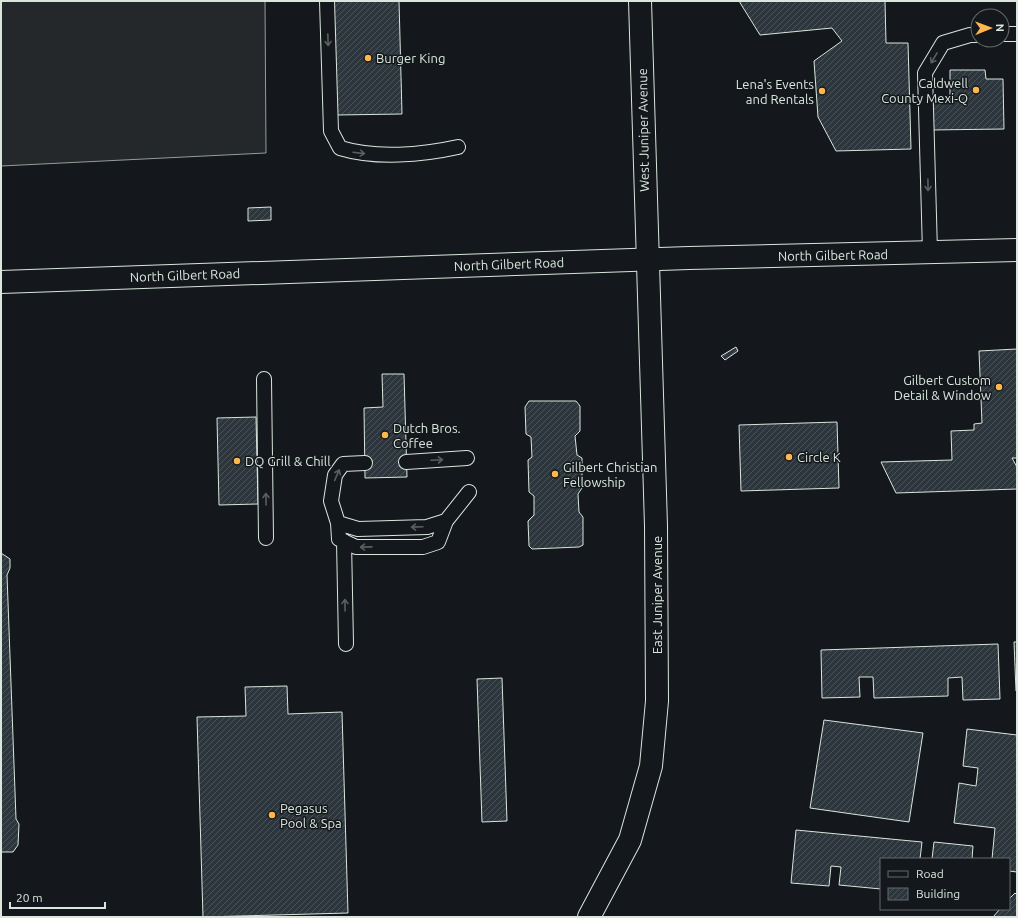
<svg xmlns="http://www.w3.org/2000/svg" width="1018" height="918" font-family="Ubuntu,sans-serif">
  <defs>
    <pattern id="building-hatch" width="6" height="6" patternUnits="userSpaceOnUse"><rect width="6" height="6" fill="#2c363c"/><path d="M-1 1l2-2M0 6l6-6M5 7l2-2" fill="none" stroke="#4a5358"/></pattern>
  </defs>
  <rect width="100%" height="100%" fill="#14181c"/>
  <path fill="#24282b" stroke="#939e99" d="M 1,1 L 265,1 L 266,153 L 1,166 Z"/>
  <path fill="url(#building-hatch)" stroke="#d8e6dc" d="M 334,1 L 399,1 L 402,114 L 337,115 Z
    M 739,1 L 885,1 L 886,43 L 908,43 L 911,149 L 836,151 L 818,117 L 814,61 L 842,41 L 832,28 L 760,35 Z
    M 950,70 L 985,70 L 986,79 L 1003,79 L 1004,129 L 930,130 L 929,101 L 950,101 Z
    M 271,207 L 271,220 L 248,221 L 248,208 Z
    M 736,347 L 738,351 L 725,360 L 721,356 Z
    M 1017,349 L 1017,458 L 1012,458 L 1017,467 L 1017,489 L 896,493 L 881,462 L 952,460 L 951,431 L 974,430 L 974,424 L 982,423 L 979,351 Z
    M 382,374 L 404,374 L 407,477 L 365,478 L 364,408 L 383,407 Z
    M 529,401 L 576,401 L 580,406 L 580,431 L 575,436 L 577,455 L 582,458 L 582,488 L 578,494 L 579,512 L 583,517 L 583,545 L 579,547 L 532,549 L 529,546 L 528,521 L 534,515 L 534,496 L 529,492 L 528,460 L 532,457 L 531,437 L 526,434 L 525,407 Z
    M 256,417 L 258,504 L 219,505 L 217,418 Z
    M 837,422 L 839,488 L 741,491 L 739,425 Z
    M 1,553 L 10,559 L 10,568 L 7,575 L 16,819 L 19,824 L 18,845 L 13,852 L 1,852 Z
    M 1014,642 L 1017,642 L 1017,691 L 1016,691 Z
    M 998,644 L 1000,699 L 963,700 L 962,677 L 948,678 L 948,696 L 874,698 L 873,677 L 859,677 L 860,697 L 822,698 L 821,650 Z
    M 502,678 L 507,821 L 482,822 L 477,679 Z
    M 287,686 L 288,714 L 342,712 L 348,913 L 203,917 L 197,717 L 246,716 L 245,687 Z
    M 824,720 L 923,733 L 909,822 L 810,808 Z
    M 967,729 L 1017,735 L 1017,872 L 1009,871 L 1009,859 L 992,859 L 995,828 L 954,823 L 959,783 L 976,786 L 978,768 L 963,766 Z
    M 796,830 L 922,842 L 920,859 L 881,859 L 881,889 L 839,885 L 841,867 L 831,866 L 829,886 L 791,883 Z
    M 934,842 L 973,846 L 972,859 L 932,859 Z
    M 1015,893 L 1017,895 L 1017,917 L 993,917 L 1000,909 L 1009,909 L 1009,899 Z"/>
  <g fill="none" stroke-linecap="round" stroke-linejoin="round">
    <defs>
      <path id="service" d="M 327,1 L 331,131 L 340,148 C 376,159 422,155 458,147
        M 1002,34 L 1017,34
        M 930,252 L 925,73 L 943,43 L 970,35 L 978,35
        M 264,379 L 266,538
        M 406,462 L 467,458
        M 365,463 L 343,464 L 335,475 L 331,501 L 338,523 L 358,529 L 427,527 L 446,521 L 469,492
        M 338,523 L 339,539 L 356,547 L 423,547 L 438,542 L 446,521
        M 344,541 L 346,644"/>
      <path id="minor" d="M 589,917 L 630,840 L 651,766 L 657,701 L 656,526 L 640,1"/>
      <path id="primary" d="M 1,282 L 689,258 L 1017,250"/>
    </defs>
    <use href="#service" stroke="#d8e6dc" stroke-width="16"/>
    <use href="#minor" stroke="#d8e6dc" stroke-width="24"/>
    <use href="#primary" stroke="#d8e6dc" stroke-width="24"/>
    <path stroke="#9da8a2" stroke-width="2.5" stroke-dasharray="3 2" stroke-linecap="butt" d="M 269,915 L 269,917"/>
    <use href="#service" stroke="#14181c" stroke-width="14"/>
    <use href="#minor" stroke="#14181c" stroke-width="22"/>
    <use href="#primary" stroke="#14181c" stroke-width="22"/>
  </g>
  <defs><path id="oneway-shaft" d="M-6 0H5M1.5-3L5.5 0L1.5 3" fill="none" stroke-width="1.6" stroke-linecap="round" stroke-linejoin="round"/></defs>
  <g stroke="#59605f">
    <use href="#oneway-shaft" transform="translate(328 40) rotate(88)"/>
    <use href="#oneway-shaft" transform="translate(934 58) rotate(121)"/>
    <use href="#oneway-shaft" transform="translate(359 153) rotate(7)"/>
    <use href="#oneway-shaft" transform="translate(928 185) rotate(89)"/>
    <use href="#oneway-shaft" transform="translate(437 460) rotate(-3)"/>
    <use href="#oneway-shaft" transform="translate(337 475) rotate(-67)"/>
    <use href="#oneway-shaft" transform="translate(266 499) rotate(-91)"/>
    <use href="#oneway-shaft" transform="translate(417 527) rotate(178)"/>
    <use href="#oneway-shaft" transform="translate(366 547) rotate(179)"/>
    <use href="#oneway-shaft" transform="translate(345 605) rotate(-91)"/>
  </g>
  <g fill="#ffb74d" stroke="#14181c" stroke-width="1.5">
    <circle cx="368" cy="58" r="4"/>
    <circle cx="976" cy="90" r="4"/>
    <circle cx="822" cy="91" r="4"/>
    <circle cx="999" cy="387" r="4"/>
    <circle cx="385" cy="435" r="4"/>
    <circle cx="789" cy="457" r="4"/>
    <circle cx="237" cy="461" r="4"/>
    <circle cx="555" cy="474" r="4"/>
    <circle cx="272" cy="815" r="4"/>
  </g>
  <g text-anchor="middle" stroke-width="3" stroke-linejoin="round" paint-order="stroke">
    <g font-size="13" fill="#d8e6dc" stroke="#14181c" text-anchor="start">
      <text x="376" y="63">Burger King</text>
      <text x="968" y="88" text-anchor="end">Caldwell<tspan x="968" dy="15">County Mexi-Q</tspan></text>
      <text x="814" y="89" text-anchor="end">Lena's Events<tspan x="814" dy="15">and Rentals</tspan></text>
      <text x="991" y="385" text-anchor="end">Gilbert Custom<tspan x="991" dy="15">Detail &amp; Window</tspan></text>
      <text x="393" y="433">Dutch Bros.<tspan x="393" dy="15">Coffee</tspan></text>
      <text x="797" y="462">Circle K</text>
      <text x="245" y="466">DQ Grill &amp; Chill</text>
      <text x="563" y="472">Gilbert Christian<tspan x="563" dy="15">Fellowship</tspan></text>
      <text x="280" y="813">Pegasus<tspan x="280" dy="15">Pool &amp; Spa</tspan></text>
    </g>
    <g font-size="13" fill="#d8e6dc" stroke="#14181c">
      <text transform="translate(643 130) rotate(-91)" y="5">West Juniper Avenue</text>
      <text transform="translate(833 255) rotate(-1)" y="5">North Gilbert Road</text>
      <text transform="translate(509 264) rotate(-2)" y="5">North Gilbert Road</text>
      <text transform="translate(185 275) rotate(-2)" y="5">North Gilbert Road</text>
      <text transform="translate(657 595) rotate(-90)" y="5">East Juniper Avenue</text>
    </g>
  </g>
  <rect width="1018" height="918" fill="none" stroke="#d8e6dc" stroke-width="4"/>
  <rect x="880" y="858" width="130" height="52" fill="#14181c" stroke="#626a69"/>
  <rect x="888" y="871" width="20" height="6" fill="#14181c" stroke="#626a69"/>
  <text x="916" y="878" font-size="12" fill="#d8e6dc">Road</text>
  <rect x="888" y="888" width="20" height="12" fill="url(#building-hatch)" stroke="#626a69"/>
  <text x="916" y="898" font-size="12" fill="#d8e6dc">Building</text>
  <g transform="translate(990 28) rotate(89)"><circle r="19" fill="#14181c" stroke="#626a69"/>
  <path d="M0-3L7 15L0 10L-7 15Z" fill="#ffb74d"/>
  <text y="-6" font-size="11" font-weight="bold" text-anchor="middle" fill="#d8e6dc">N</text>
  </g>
  <path d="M10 902v6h95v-6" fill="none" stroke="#d8e6dc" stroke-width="2"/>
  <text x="16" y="902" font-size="12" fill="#d8e6dc" stroke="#14181c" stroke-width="3" paint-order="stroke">20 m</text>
</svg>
